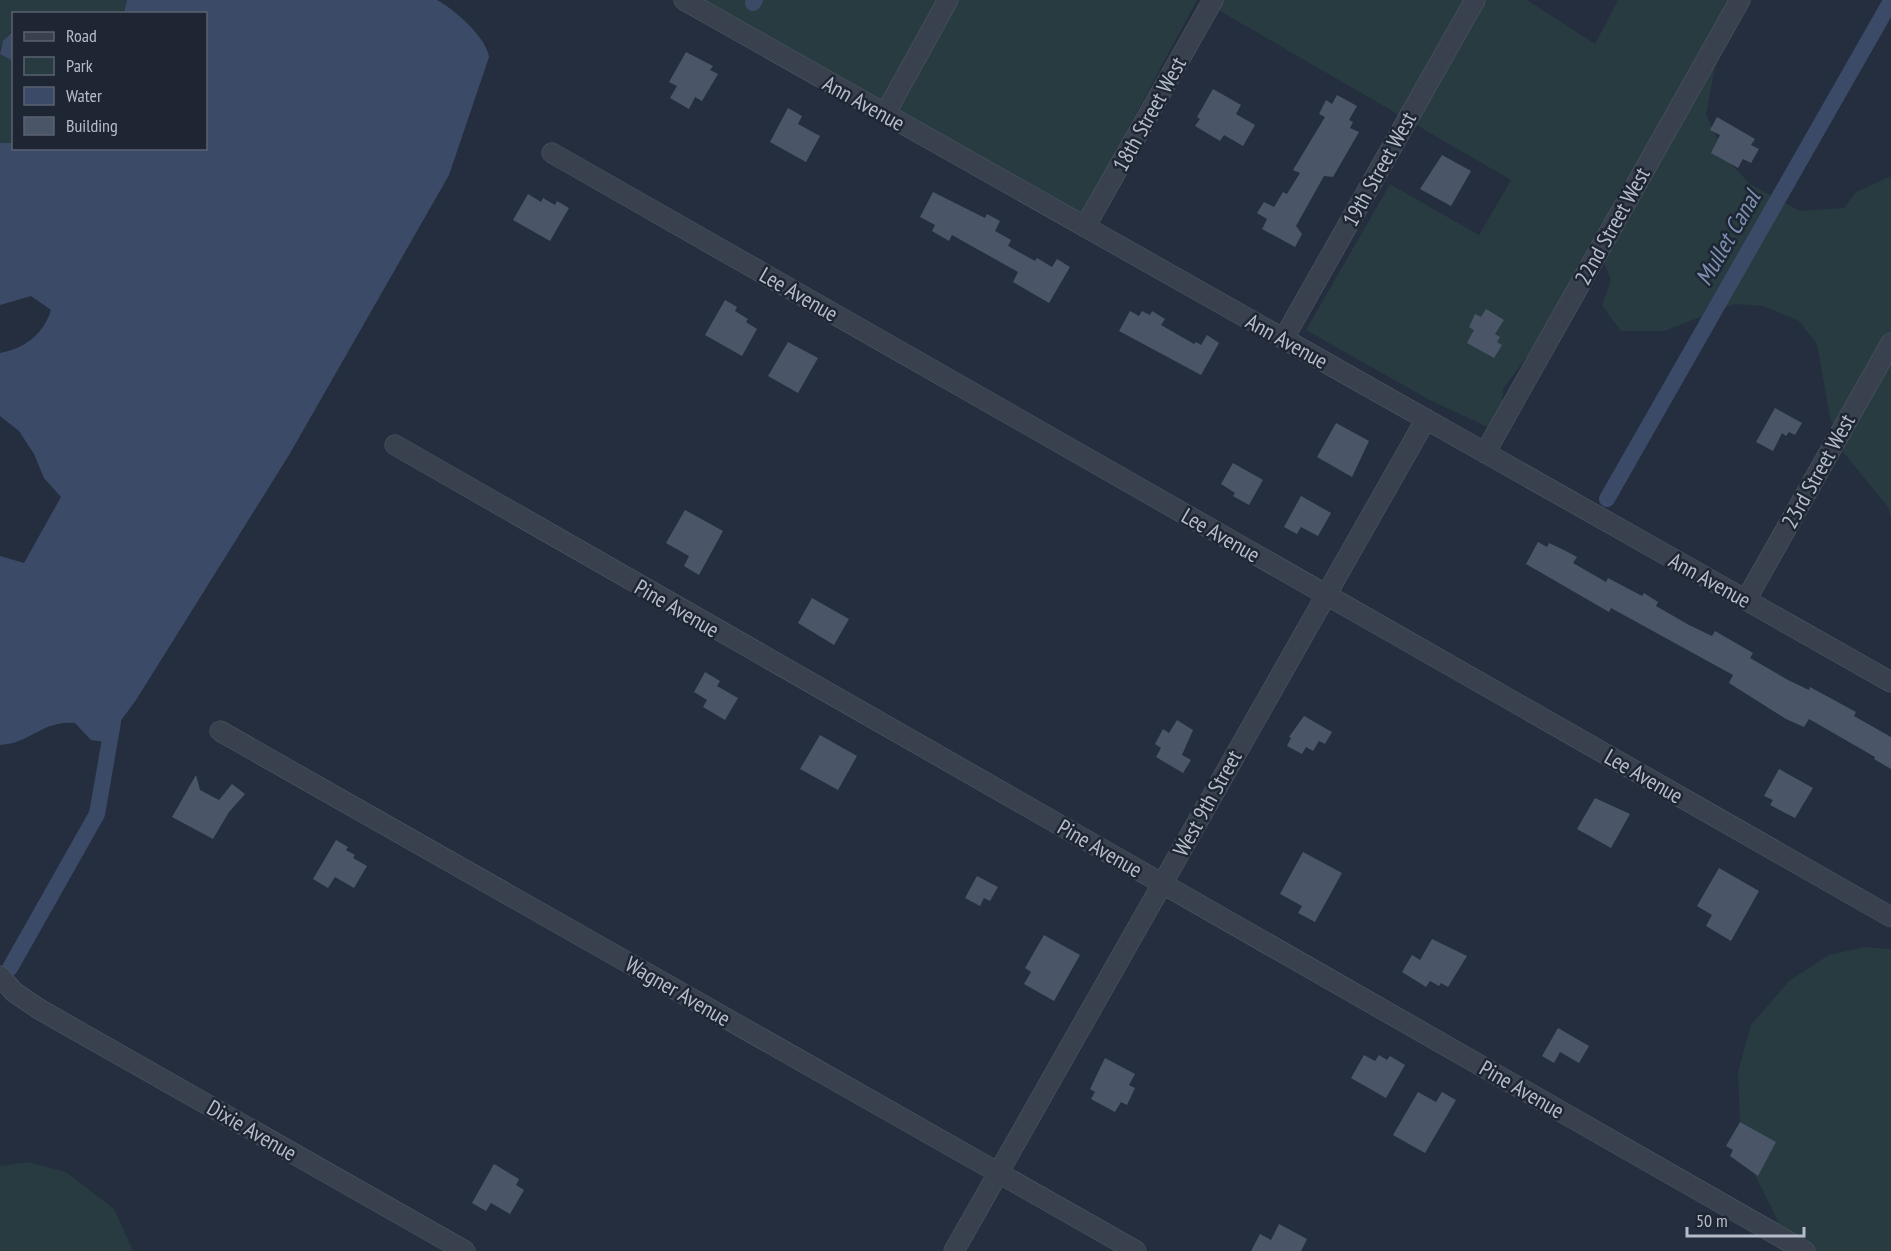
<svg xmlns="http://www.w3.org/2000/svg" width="1891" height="1251" font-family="'PT Sans Narrow',sans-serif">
  <rect width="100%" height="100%" fill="#252e3f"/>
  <path fill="#273b40" d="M 0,0 L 127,0 L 124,13 L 14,14 L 13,31 L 10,32 L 0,48 Z
    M 705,0 L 1197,0 L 1078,222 L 707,13 Z
    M 1201,0 L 1527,0 L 1595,44 L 1618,0 L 1741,0 L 1717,56 L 1706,115 L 1728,161 L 1750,184 L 1800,211 L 1844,208 L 1856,192 L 1891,176 L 1891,517 L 1887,506 L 1844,453 L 1830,417 L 1817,344 L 1799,321 L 1763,306 L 1734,304 L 1664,331 L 1621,331 L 1602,305 L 1611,280 L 1601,255 L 1503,389 L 1500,433 L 1428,399 L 1306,330 L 1390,184 L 1479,235 L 1511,180 Z
    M 0,54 L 13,61 L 13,143 L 0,143 Z
    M 1864,947 L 1891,949 L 1891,1251 L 1783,1251 L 1778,1221 L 1741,1147 L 1738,1072 L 1751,1025 L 1789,981 L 1829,955 Z
    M 27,1162 L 66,1172 L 114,1209 L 133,1251 L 0,1251 L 0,1166 Z"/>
  <path fill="#3b4b67" d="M 127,0 L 437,0 C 454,9 487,38 489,57 L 449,175 L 289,455 L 136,700 L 105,742 L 91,740 L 75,723 C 39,721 33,743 0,745 L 0,556 L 24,563 L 61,497 L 44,478 L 34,454 L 19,431 L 0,416 L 0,353 C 24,349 44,334 51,310 L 31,296 L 0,305 L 0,143 L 13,143 L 14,148 L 206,148 L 206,14 L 124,13 Z
    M 13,31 L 14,31 L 13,61 L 0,54 L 3,41 Z"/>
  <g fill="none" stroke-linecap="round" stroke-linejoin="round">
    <path stroke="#3b4b67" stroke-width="16" d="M 753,3 L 755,0
      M 1607,499 L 1891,1
      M 10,968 L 97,814 L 113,722"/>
  </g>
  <path fill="#4b5568" d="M 686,52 L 713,66 L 710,70 L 718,74 L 702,101 L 695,97 L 689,109 L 670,98 L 677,86 L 669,82 Z
    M 1213,89 L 1241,105 L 1236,114 L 1255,125 L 1243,146 L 1224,135 L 1220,141 L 1195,126 L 1200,119 L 1197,117 Z
    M 1337,95 L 1357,106 L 1349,120 L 1353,122 L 1350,128 L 1359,132 L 1333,177 L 1324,176 L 1296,226 L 1302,234 L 1295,247 L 1262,229 L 1267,219 L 1257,213 L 1264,202 L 1274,207 L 1283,192 L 1287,194 L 1300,173 L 1293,170 L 1325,117 L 1319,114 L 1326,100 L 1332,104 Z
    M 788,108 L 802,116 L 798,124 L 820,136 L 806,162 L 770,142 Z
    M 1717,117 L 1755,139 L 1751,145 L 1759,149 L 1751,163 L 1743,159 L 1738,168 L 1711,153 L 1720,135 L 1710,130 Z
    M 1442,155 L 1471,171 L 1451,206 L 1420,189 Z
    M 933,192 L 985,218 L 987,214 L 1000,221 L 995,231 L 1011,240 L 1008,246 L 1035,261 L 1037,258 L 1052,267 L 1057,259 L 1070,267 L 1049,303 L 1013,282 L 1018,272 L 952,235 L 949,241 L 932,231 L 935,225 L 920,217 Z
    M 528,194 L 541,202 L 543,198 L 555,205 L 557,201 L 569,208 L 550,241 L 513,220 Z
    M 725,300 L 737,307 L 735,311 L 748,319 L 746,322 L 757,329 L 742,356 L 705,335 Z
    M 1486,309 L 1504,320 L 1495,334 L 1500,337 L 1497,342 L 1502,345 L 1494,358 L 1467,343 L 1474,330 L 1469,327 L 1475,314 L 1481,317 Z
    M 1130,311 L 1139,316 L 1142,311 L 1150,315 L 1152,311 L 1165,319 L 1161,325 L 1194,344 L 1196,342 L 1201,345 L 1207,335 L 1219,343 L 1201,375 L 1119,331 Z
    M 788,342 L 818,358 L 798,393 L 768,376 Z
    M 1775,408 L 1802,423 L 1795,435 L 1789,432 L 1786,436 L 1782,433 L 1773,451 L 1756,442 Z
    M 1336,423 L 1369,441 L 1352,477 L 1317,457 Z
    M 1233,463 L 1263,480 L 1249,505 L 1233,496 L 1235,493 L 1221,484 Z
    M 1301,496 L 1331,513 L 1318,536 L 1301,527 L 1297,534 L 1284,527 Z
    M 685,510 L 723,531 L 699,575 L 684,566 L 689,556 L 666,543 Z
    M 1538,542 L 1547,547 L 1549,543 L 1564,550 L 1577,557 L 1573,563 L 1606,582 L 1608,578 L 1642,596 L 1644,593 L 1658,602 L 1656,606 L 1689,625 L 1712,636 L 1715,631 L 1753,653 L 1750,658 L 1788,680 L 1809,690 L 1810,687 L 1856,712 L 1854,716 L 1891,737 L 1891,769 L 1874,759 L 1875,757 L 1809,719 L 1804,727 L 1786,719 L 1729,683 L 1733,675 L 1611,608 L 1609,612 L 1526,564 Z
    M 812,598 L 849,619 L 834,645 L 798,623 Z
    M 705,672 L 720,681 L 717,686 L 738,698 L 725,720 L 703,707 L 707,700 L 694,692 Z
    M 1304,716 L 1332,732 L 1325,744 L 1319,741 L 1313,751 L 1306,747 L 1302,754 L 1287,746 L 1291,738 L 1289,737 Z
    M 1177,720 L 1193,730 L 1182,755 L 1191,760 L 1183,773 L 1156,757 L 1161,748 L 1155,744 L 1163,729 L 1169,733 Z
    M 820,735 L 857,756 L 838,790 L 800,769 Z
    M 1779,769 L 1813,788 L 1795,818 L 1770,805 L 1773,800 L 1764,796 Z
    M 196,775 L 200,790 L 219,800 L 232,784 L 245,794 L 229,812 L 213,839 L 172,817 Z
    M 1595,798 L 1630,814 L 1611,848 L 1577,829 Z
    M 336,840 L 348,847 L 346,850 L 355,855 L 353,858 L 367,866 L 354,888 L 335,877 L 328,888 L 313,879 Z
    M 1303,852 L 1342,873 L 1315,922 L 1298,913 L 1302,906 L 1280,894 Z
    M 1719,868 L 1759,891 L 1731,941 L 1706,926 L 1712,915 L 1697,906 Z
    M 977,876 L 998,887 L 990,901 L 984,898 L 980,906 L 965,898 Z
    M 1044,935 L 1080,955 L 1054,1001 L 1024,984 L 1031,972 L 1025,968 Z
    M 1432,939 L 1467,956 L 1448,987 L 1441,983 L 1439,986 L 1430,981 L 1426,987 L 1402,972 L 1412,955 L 1420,960 Z
    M 1558,1028 L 1589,1046 L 1579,1063 L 1560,1052 L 1554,1063 L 1542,1056 Z
    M 1364,1055 L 1375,1061 L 1379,1055 L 1387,1060 L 1390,1056 L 1405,1065 L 1386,1098 L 1351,1078 Z
    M 1105,1058 L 1135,1074 L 1129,1085 L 1135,1088 L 1127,1105 L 1121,1102 L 1115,1112 L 1091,1099 L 1095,1092 L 1090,1089 Z
    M 1418,1092 L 1436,1102 L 1442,1092 L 1456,1100 L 1425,1153 L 1393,1135 Z
    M 1740,1122 L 1776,1142 L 1758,1176 L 1730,1156 L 1733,1150 L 1726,1146 Z
    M 494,1164 L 519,1179 L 516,1185 L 524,1190 L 510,1214 L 491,1203 L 486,1211 L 472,1203 Z
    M 1279,1224 L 1307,1239 L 1301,1251 L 1251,1251 L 1260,1234 L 1271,1240 Z"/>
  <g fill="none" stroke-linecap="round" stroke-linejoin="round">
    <defs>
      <path id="minor" d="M 684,0 L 1891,682
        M 885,114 L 948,0
        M 552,153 L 1891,917
        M 1085,227 L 1213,0
        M 1284,338 L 1475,0
        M 395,445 L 1805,1251
        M 1485,453 L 1740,0
        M 1746,600 L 1891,343
        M 220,731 L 1136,1251
        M 0,976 L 14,992 L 39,1009 L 465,1251
        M 954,1251 L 1426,419"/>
    </defs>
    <use href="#minor" stroke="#515966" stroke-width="21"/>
    <use href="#minor" stroke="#39414f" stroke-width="20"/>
  </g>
  <g text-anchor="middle" stroke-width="5" stroke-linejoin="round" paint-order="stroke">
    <g font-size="22" fill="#b6bcc9" stroke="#1e2634">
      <text transform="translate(864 103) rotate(29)" y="8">Ann Avenue</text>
      <text transform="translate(1149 114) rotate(-61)" y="8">18th Street West</text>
      <text transform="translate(1379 169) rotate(-61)" y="8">19th Street West</text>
      <text transform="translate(1612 226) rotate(-61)" y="8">22nd Street West</text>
      <text transform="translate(799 294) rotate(30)" y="8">Lee Avenue</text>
      <text transform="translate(1287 341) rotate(29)" y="8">Ann Avenue</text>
      <text transform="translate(1818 471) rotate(-61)" y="8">23rd Street West</text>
      <text transform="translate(1221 535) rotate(30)" y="8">Lee Avenue</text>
      <text transform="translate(1710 580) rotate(29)" y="8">Ann Avenue</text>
      <text transform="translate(677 608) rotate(30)" y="8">Pine Avenue</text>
      <text transform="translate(1644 776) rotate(30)" y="8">Lee Avenue</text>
      <text transform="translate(1207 803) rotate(-61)" y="8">West 9th Street</text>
      <text transform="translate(1100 848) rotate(30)" y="8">Pine Avenue</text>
      <text transform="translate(678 991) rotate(30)" y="8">Wagner Avenue</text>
      <text transform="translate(1522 1089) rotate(30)" y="8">Pine Avenue</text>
      <text transform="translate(252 1130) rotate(30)" y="8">Dixie Avenue</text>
    </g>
    <g font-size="24" font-style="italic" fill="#7e90b0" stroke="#1e2634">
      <text transform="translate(1728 238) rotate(-60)" y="8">Mullet Canal</text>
    </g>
  </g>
  <rect x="12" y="12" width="195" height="138" fill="#1e2634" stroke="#5b6270" stroke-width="1.5"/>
  <rect x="24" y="32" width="30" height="9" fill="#39414f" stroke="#5b6270" stroke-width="1.5"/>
  <text x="66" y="42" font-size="18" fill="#b6bcc9">Road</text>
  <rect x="24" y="57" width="30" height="18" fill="#273b40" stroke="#5b6270" stroke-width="1.5"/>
  <text x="66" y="72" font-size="18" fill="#b6bcc9">Park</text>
  <rect x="24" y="87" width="30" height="18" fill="#3b4b67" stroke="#5b6270" stroke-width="1.5"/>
  <text x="66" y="102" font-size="18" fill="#b6bcc9">Water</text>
  <rect x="24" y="117" width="30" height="18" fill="#4b5568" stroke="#5b6270" stroke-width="1.5"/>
  <text x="66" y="132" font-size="18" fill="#b6bcc9">Building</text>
  <path d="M1687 1227v9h117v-9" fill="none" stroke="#b6bcc9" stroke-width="3"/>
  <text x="1696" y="1227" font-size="18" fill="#b6bcc9" stroke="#1e2634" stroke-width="4.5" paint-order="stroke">50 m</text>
</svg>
